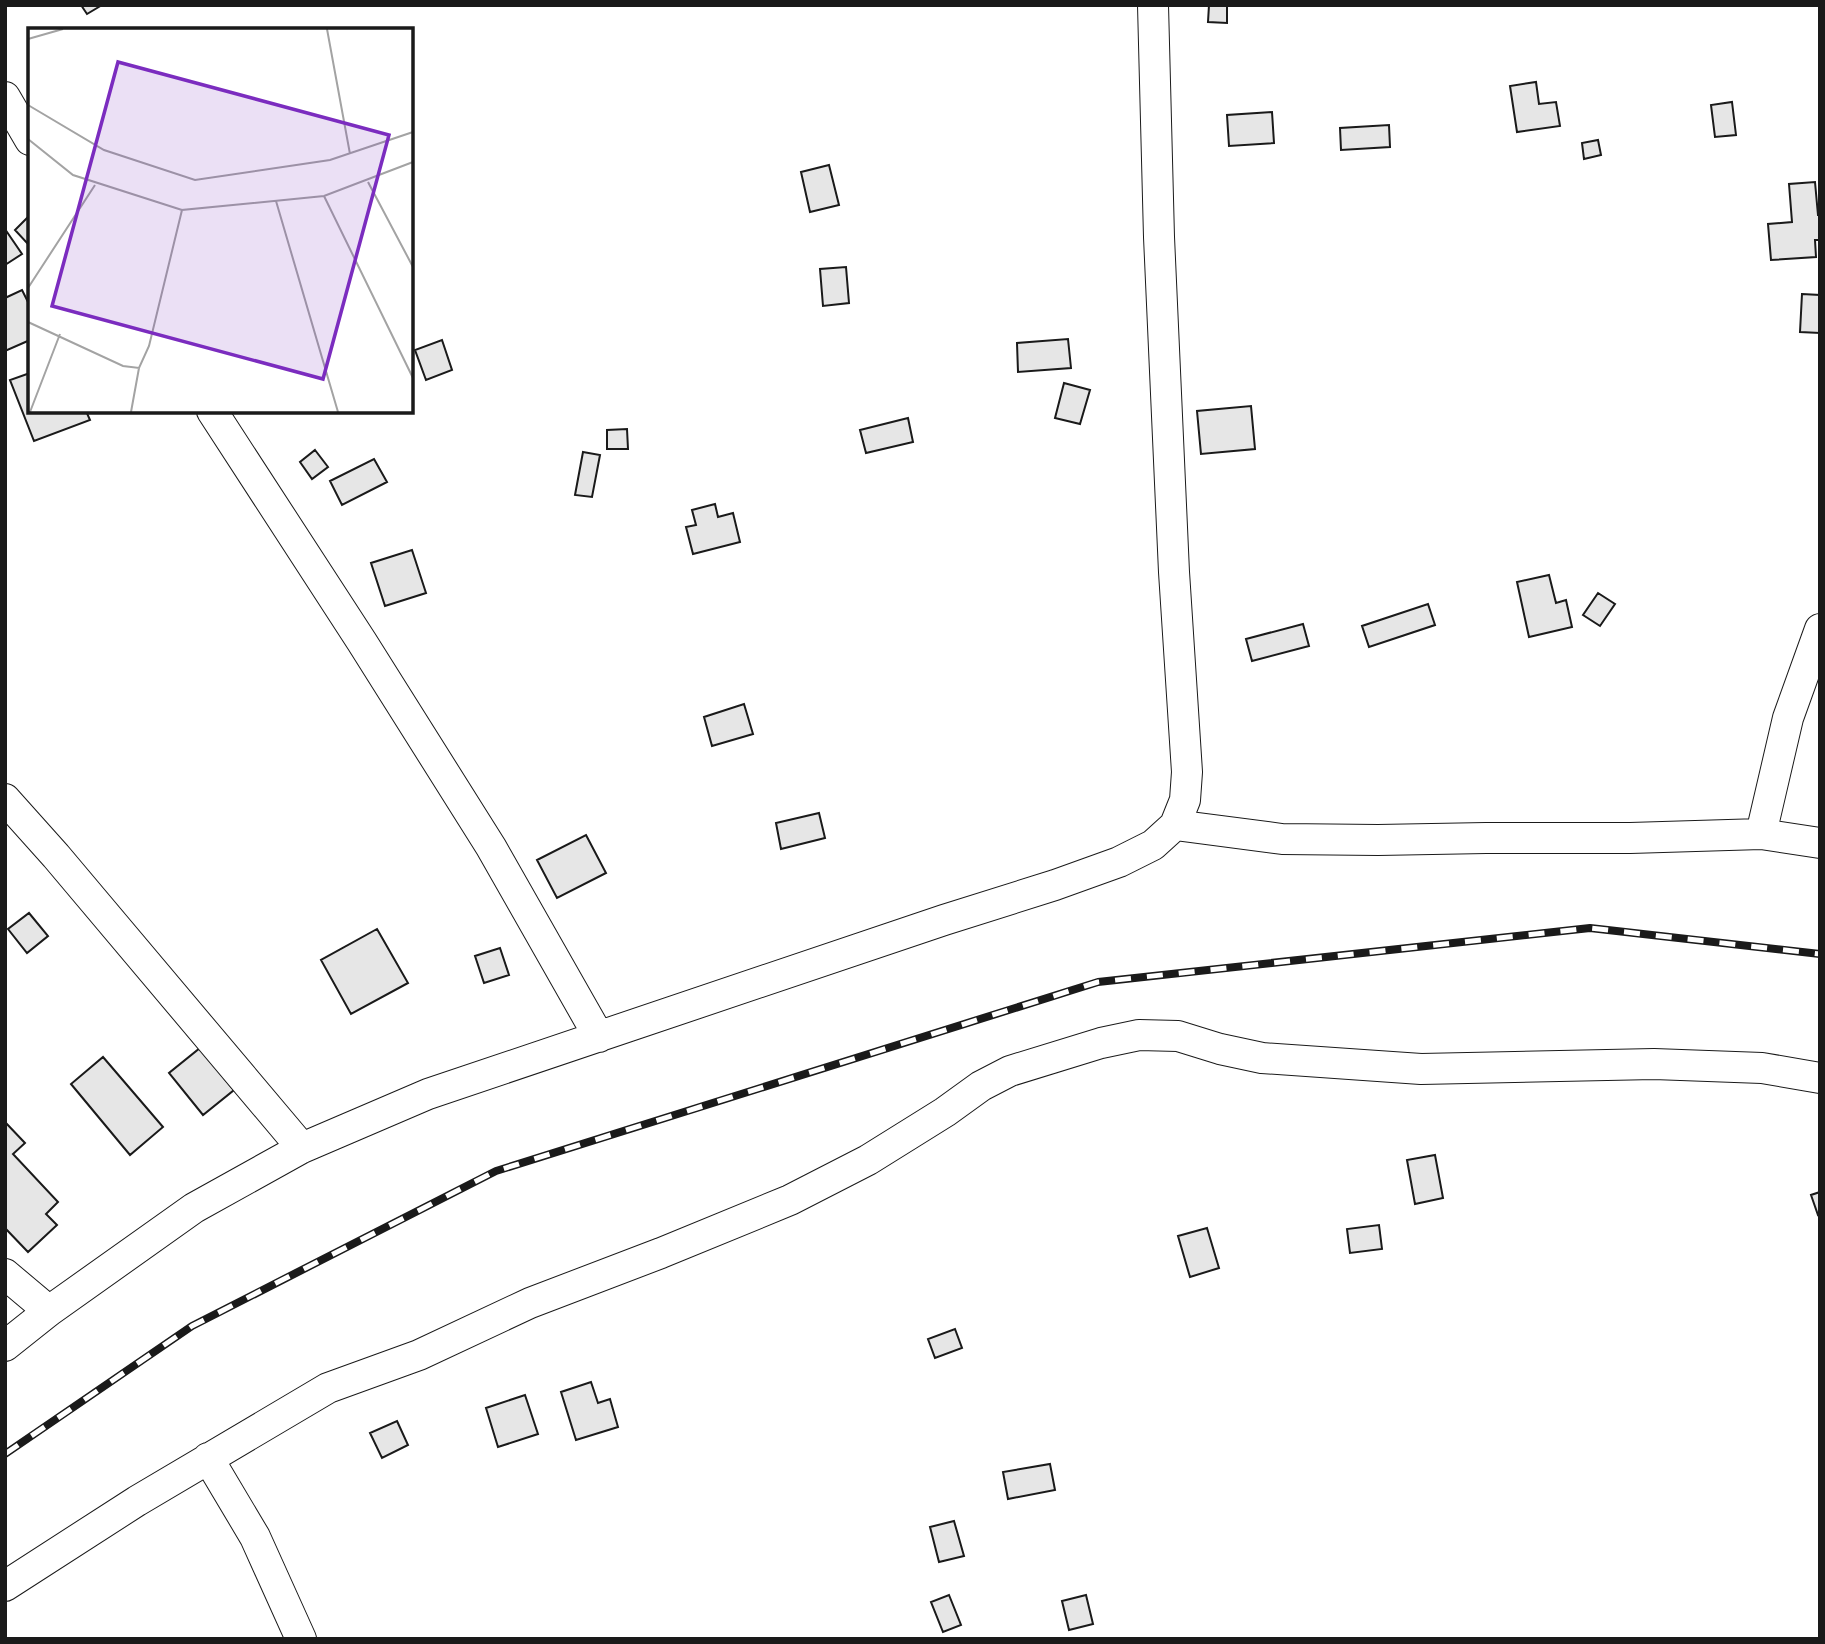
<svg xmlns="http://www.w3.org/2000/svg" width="1825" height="1644" font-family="'Fira Sans Condensed',sans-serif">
  <rect width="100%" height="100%" fill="#fff"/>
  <path fill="#e6e6e6" stroke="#1a1a1a" stroke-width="2" d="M 81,5 L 102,5 L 87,14 Z
    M 1209,5 L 1227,5 L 1227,23 L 1208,22 Z
    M 1536,82 L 1539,104 L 1556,102 L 1560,126 L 1517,132 L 1510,86 Z
    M 1732,102 L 1736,135 L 1715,137 L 1711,105 Z
    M 1272,112 L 1274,143 L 1229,146 L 1227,115 Z
    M 1389,125 L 1390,147 L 1341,150 L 1340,128 Z
    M 1598,140 L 1601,155 L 1584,159 L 1582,143 Z
    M 829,165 L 839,205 L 810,212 L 801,172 Z
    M 1815,182 L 1818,215 L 1820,215 L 1820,240 L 1815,240 L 1816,257 L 1771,260 L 1768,224 L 1792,222 L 1789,184 Z
    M 30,215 L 30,239 L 27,243 L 15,230 Z
    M 7,232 L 22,254 L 5,265 L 5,234 Z
    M 846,267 L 849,303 L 823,306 L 820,269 Z
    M 22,290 L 30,306 L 30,340 L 5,351 L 5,298 Z
    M 1802,294 L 1820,295 L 1820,333 L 1800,332 Z
    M 1068,339 L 1071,368 L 1018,372 L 1017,343 Z
    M 442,340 L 452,370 L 426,380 L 415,350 Z
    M 30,373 L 30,411 L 86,411 L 90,420 L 34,441 L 10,380 Z
    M 1064,383 L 1090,390 L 1080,424 L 1055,418 Z
    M 1251,406 L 1255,449 L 1201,454 L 1197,411 Z
    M 908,418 L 913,442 L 866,453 L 860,430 Z
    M 627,429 L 628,449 L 607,449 L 607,430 Z
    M 315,450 L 328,467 L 312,479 L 300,462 Z
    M 583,452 L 600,455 L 592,497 L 575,495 Z
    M 374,459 L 387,482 L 342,505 L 330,481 Z
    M 715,504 L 718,517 L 733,513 L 740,542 L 693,554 L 686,527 L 696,525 L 692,510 Z
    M 412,550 L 426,593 L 385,606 L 371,563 Z
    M 1549,575 L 1556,603 L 1566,600 L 1572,627 L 1529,637 L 1517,582 Z
    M 1598,593 L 1615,604 L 1600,626 L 1583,615 Z
    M 1428,604 L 1435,625 L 1369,647 L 1362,626 Z
    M 1303,624 L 1309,646 L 1252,661 L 1246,639 Z
    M 744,704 L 753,734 L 712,746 L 704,717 Z
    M 819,813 L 825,838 L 781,849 L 776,823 Z
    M 586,835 L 606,873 L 557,898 L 537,860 Z
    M 29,913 L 48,936 L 27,953 L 8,929 Z
    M 377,929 L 408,983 L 351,1014 L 321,960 Z
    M 500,948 L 509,975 L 484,983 L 475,956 Z
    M 200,1048 L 234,1090 L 203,1115 L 169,1073 Z
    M 103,1057 L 163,1127 L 130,1155 L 71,1084 Z
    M 5,1122 L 25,1143 L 13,1154 L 58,1202 L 46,1214 L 57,1225 L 28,1252 L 5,1228 Z
    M 1435,1155 L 1443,1198 L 1415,1204 L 1407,1160 Z
    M 1820,1192 L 1820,1214 L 1818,1215 L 1811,1195 Z
    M 1379,1225 L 1382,1249 L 1350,1253 L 1347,1229 Z
    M 1207,1228 L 1219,1268 L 1190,1277 L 1178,1236 Z
    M 955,1329 L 962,1348 L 935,1358 L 928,1339 Z
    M 591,1382 L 598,1403 L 610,1399 L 618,1427 L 576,1440 L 561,1392 Z
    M 525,1395 L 538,1434 L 498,1447 L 486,1408 Z
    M 397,1421 L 408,1445 L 382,1458 L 370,1433 Z
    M 1050,1464 L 1055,1490 L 1008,1499 L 1003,1472 Z
    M 954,1521 L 964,1556 L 939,1562 L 930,1527 Z
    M 949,1595 L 961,1625 L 943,1632 L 931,1602 Z
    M 1086,1595 L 1093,1624 L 1069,1630 L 1062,1601 Z"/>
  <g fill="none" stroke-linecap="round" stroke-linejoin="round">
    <defs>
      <path id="street" d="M 5,97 L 30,140
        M 212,411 L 362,642 L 491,847 L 599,1037
        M 5,799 L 56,856 L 302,1148
        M 1175,825 L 1282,839 L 1378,840 L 1486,838 L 1630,838 L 1761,834 L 1820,843
        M 1761,834 L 1788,718 L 1820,629
        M 5,1274 L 49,1311
        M 5,1346 L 49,1311 L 194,1208 L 302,1148 L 428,1094 L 944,920 L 1055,885 L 1119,862 L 1153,845 L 1175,825 L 1185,800 L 1187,772 L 1174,572 L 1159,237 L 1153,5
        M 208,1458 L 255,1537 L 301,1639
        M 5,1586 L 137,1501 L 328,1388 L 419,1355 L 530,1303 L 661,1253 L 790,1200 L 868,1160 L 945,1112 L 981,1086 L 1010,1071 L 1101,1043 L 1139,1035 L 1178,1036 L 1220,1049 L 1262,1058 L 1421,1069 L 1654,1064 L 1762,1068 L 1820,1078"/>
    </defs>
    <use href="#street" stroke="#1a1a1a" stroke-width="32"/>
    <use href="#street" stroke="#fff" stroke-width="30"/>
    <defs>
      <path id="rail" d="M 5,1454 L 192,1326 L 496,1171 L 1098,982 L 1590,928 L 1820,954"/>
    </defs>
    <use href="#rail" stroke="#1a1a1a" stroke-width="8"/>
    <use href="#rail" stroke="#fff" stroke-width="5" stroke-dasharray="16" stroke-linecap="butt"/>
  </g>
  <g transform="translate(28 28)">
    <rect width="385" height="385" fill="#fff"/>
    <path fill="none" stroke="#a3a3a3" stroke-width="2" d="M 299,1 L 322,126M 0,11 L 35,1M 0,77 L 76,122 L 167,152 L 302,132 L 385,104M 0,111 L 45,147 L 154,182M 340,154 L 385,239M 296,168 L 385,350M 248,173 L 310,384M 0,260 L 67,157M 0,294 L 95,338 L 111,340 L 121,318 L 154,182 L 296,168 L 385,134M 2,384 L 32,306M 103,384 L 111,340"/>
    <path fill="#7b2cbf" fill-opacity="0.15" stroke="#7b2cbf" stroke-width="3.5" d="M 90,34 L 361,107 L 295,351 L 24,278 Z"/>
    <rect width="385" height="385" fill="none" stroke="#1a1a1a" stroke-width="3.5"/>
  </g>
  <rect width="1825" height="1644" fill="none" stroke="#1a1a1a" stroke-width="14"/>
</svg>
